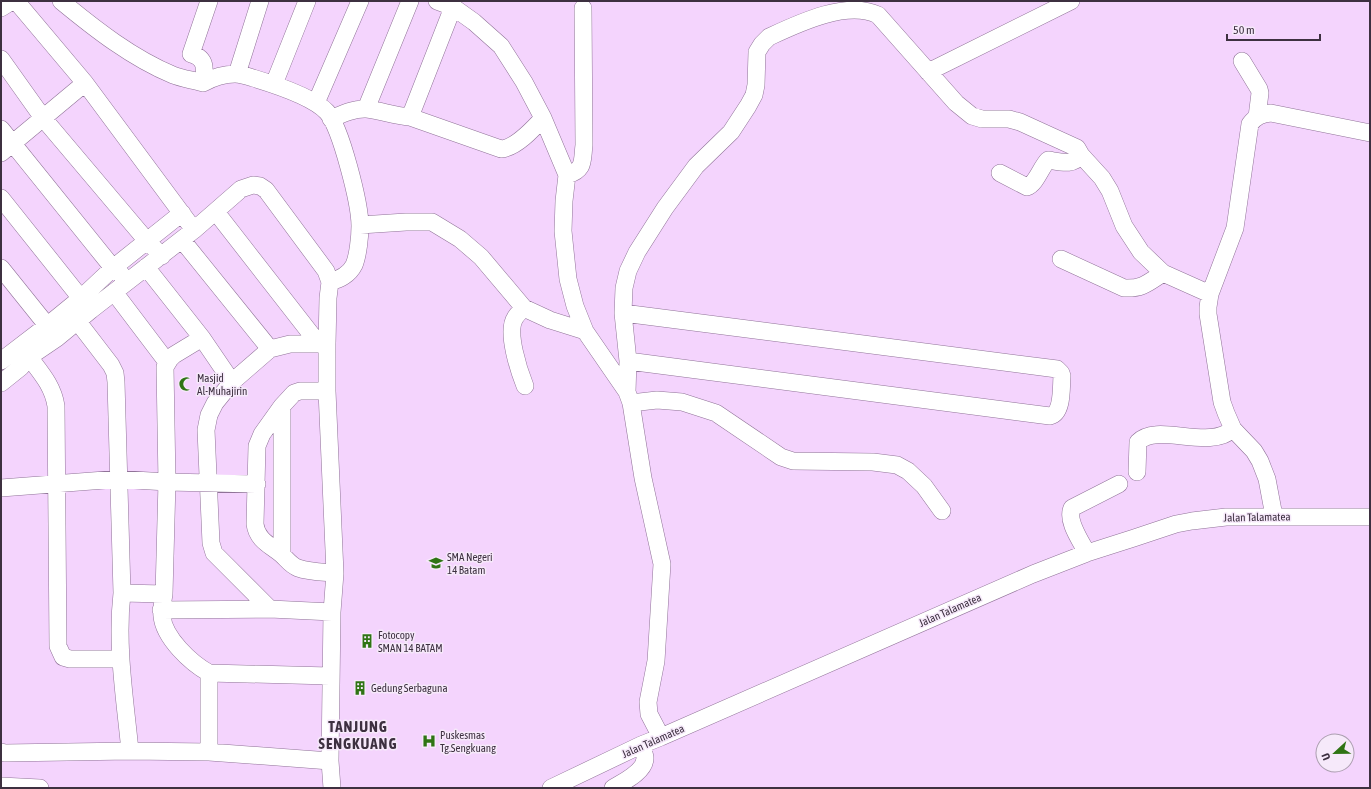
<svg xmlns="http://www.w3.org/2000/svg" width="1371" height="789" font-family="'Asap Condensed',sans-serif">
  <rect width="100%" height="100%" fill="#f4d4fd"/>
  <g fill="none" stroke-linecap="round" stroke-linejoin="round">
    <defs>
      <path id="minor" d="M 16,1 L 85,83 L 194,230
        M 61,1 C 95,29 132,58 173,75 C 183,79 194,80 203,83 C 214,77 223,74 235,74 C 241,74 247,76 253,78 C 273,84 313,97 327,112 C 341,128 360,204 360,226 C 360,236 358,256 354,265 C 349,275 340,279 330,282
        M 437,1 L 453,7 L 474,22 L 501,46 L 524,82 L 543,118 L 567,175 L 564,201 L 563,231 L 568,279 L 575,306 L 585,331 L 627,392 L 631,403 L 643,478 L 662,564 L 656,661 L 648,702 L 649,714 L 661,737
        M 1,8 L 12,1
        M 1,59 L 43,118 L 147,241 L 162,256
        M 1242,61 L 1259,89 L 1260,93 L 1257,117
        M 928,72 L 1071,1
        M 237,74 L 260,1
        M 203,83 C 205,70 207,58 191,54 L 209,1
        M 274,84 L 307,1
        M 316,103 L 360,1
        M 366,109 L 410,1
        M 410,117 L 453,7
        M 331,119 C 342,114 355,108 367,109 C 382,111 395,116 410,117 L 501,149 C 516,148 533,129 543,118
        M 1,129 L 113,268 L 122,275
        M 1,153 L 85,83
        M 1000,173 L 1027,187 C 1036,184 1041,167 1048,160 C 1061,162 1073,166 1081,155
        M 567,175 C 585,170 582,161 584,145 L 583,8
        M 1,198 L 87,306
        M 216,212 L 318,343
        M 360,225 L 406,222 L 432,222 L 460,239 L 481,257 L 524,308 L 550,320 L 585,331
        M 182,240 L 270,349
        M 1061,259 L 1124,288 C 1142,289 1148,283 1163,273
        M 146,267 L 202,338 L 232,382
        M 1,268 L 54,334
        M 114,292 L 167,362
        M 1210,294 L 1235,228 L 1250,124 C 1256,116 1262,114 1271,113 L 1370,133
        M 524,308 C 521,311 517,314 515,318 C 506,332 519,371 525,386
        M 623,313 L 1057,369 L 1061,373 L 1062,376 C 1061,388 1063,413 1050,416 L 628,361
        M 78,322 L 111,365 L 115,373 L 116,382 L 122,593 C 116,646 125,699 130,751
        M 202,338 L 174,355 L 170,359 L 165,367 L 167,482 L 164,594 C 163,601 161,609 162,616 C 164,638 191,663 209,673 L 330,676
        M 327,344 L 290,344 L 270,349 L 232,382 L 215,403 L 209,415 L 206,430 L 211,543 L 214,553 L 270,609 L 332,612
        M 29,357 C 41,373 53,386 56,406 L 58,646 L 63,657 L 70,659 L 120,659
        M 1,361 L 48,325 L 81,298 L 113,268 L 182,213
        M 1,383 L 21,367 L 29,357 L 57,338 L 91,310 L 194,230 L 241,189 L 253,185 L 260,186 L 266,190 L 326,271 L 330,282 L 328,298 L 327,344 L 327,391 L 335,573 L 332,612 L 330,761
        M 327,391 L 300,391 L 294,393 L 282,406 L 262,434 L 257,446 L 255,524 C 257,540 270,545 281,554 C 287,559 290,565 298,568 C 309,572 323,572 335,573
        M 627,392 L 628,361 L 623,313 L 624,288 L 628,271 L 637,252 L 665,208 L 696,166 L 731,132 L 748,106 L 754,95 L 756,85 L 757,52 L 762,44 L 769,37 C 799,23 847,0 878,15 L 956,103 L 972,116 L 982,119 L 1009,119 L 1020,122 L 1077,148 L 1081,155 L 1102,178 L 1110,191 L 1124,226 L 1141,252 L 1163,273 L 1210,294 L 1208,307 L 1208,314 L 1222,402 L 1226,413 L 1233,429 L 1254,451 L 1260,461 L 1267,479 L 1274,516
        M 631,403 L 657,400 L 682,402 L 716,413 L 781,457 L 793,461 L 873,462 L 897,465 L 908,471 L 924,486 L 942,511
        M 282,406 L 282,555
        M 1137,472 L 1138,442 C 1157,422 1209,451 1233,429
        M 1,488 L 118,479 L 167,482 L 257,484
        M 1087,553 C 1081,541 1066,521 1072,508 L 1119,484
        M 122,593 L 164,594
        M 161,610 L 270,609
        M 209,673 L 209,752
        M 1,752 L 5,753 L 130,751 L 209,752 L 330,761 L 332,788
        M 1,786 L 40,788
        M 551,788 L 641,745 L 661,737 L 1033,574 L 1087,553 L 1134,538 L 1176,524 L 1192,521 L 1226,517 L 1370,517
        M 613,788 C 623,782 645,772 645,758 C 645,754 642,749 641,745"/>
    </defs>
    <use href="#minor" stroke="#907398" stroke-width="18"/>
    <use href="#minor" stroke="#fff" stroke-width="17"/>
  </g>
  <defs>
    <symbol id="mosque-bare" viewBox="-9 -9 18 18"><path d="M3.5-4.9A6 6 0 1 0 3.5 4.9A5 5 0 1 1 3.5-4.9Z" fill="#2f7414" stroke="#f6e9fa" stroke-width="2.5" paint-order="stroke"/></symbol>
    <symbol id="school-bare" viewBox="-9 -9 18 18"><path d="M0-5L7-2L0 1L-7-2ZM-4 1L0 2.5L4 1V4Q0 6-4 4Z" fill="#2f7414" stroke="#f6e9fa" stroke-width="2.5" paint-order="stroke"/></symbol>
    <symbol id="building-bare" viewBox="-9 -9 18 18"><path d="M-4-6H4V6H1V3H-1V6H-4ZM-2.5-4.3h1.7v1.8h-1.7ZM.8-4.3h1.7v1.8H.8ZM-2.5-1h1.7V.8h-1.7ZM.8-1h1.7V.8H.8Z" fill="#2f7414" stroke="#f6e9fa" stroke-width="2.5" paint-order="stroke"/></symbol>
    <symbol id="hospital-bare" viewBox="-9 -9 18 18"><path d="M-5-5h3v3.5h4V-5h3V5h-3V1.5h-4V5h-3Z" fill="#2f7414" stroke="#f6e9fa" stroke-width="2.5" paint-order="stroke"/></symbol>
  </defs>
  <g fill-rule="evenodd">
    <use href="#mosque-bare" x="176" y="374" width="20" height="20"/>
    <use href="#school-bare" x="426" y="553" width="20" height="20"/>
    <use href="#building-bare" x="357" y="631" width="20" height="20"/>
    <use href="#building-bare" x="350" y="678" width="20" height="20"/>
    <use href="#hospital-bare" x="419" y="731" width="20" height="20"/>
  </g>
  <g text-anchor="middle" stroke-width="3" stroke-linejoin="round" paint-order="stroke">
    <g font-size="11" fill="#3d3040" stroke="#f6e9fa" text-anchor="start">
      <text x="197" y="382">Masjid<tspan x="197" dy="13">Al-Muhajirin</tspan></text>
      <text x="447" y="561">SMA Negeri<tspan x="447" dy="13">14 Batam</tspan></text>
      <text x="378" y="639">Fotocopy<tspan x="378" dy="13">SMAN 14 BATAM</tspan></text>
      <text x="371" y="692">Gedung Serbaguna</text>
      <text x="440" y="739">Puskesmas<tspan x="440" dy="13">Tg.Sengkuang</tspan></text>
    </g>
    <g font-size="11" fill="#3d3040" stroke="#f6e9fa">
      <text transform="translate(1257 517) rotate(-1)" y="4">Jalan Talamatea</text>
      <text transform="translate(950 610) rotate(-24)" y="4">Jalan Talamatea</text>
      <text transform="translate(653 741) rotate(-24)" y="4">Jalan Talamatea</text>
    </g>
    <g font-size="15" font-weight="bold" letter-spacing="1" fill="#3d3040" stroke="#f6e9fa">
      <text x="358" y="732">TANJUNG<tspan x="358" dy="17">SENGKUANG</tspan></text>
    </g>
  </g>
  <rect width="1371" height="789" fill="none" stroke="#3d3040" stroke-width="4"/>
  <g transform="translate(1335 753) rotate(248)"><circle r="19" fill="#f6e9fa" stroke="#ac9fb0"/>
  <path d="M0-3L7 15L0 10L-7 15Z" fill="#2f7414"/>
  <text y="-6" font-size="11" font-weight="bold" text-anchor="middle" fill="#3d3040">U</text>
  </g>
  <path d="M1227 34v6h93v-6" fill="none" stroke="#3d3040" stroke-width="2"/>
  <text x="1233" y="34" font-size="12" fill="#3d3040" stroke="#f6e9fa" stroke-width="3" paint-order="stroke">50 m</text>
</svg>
